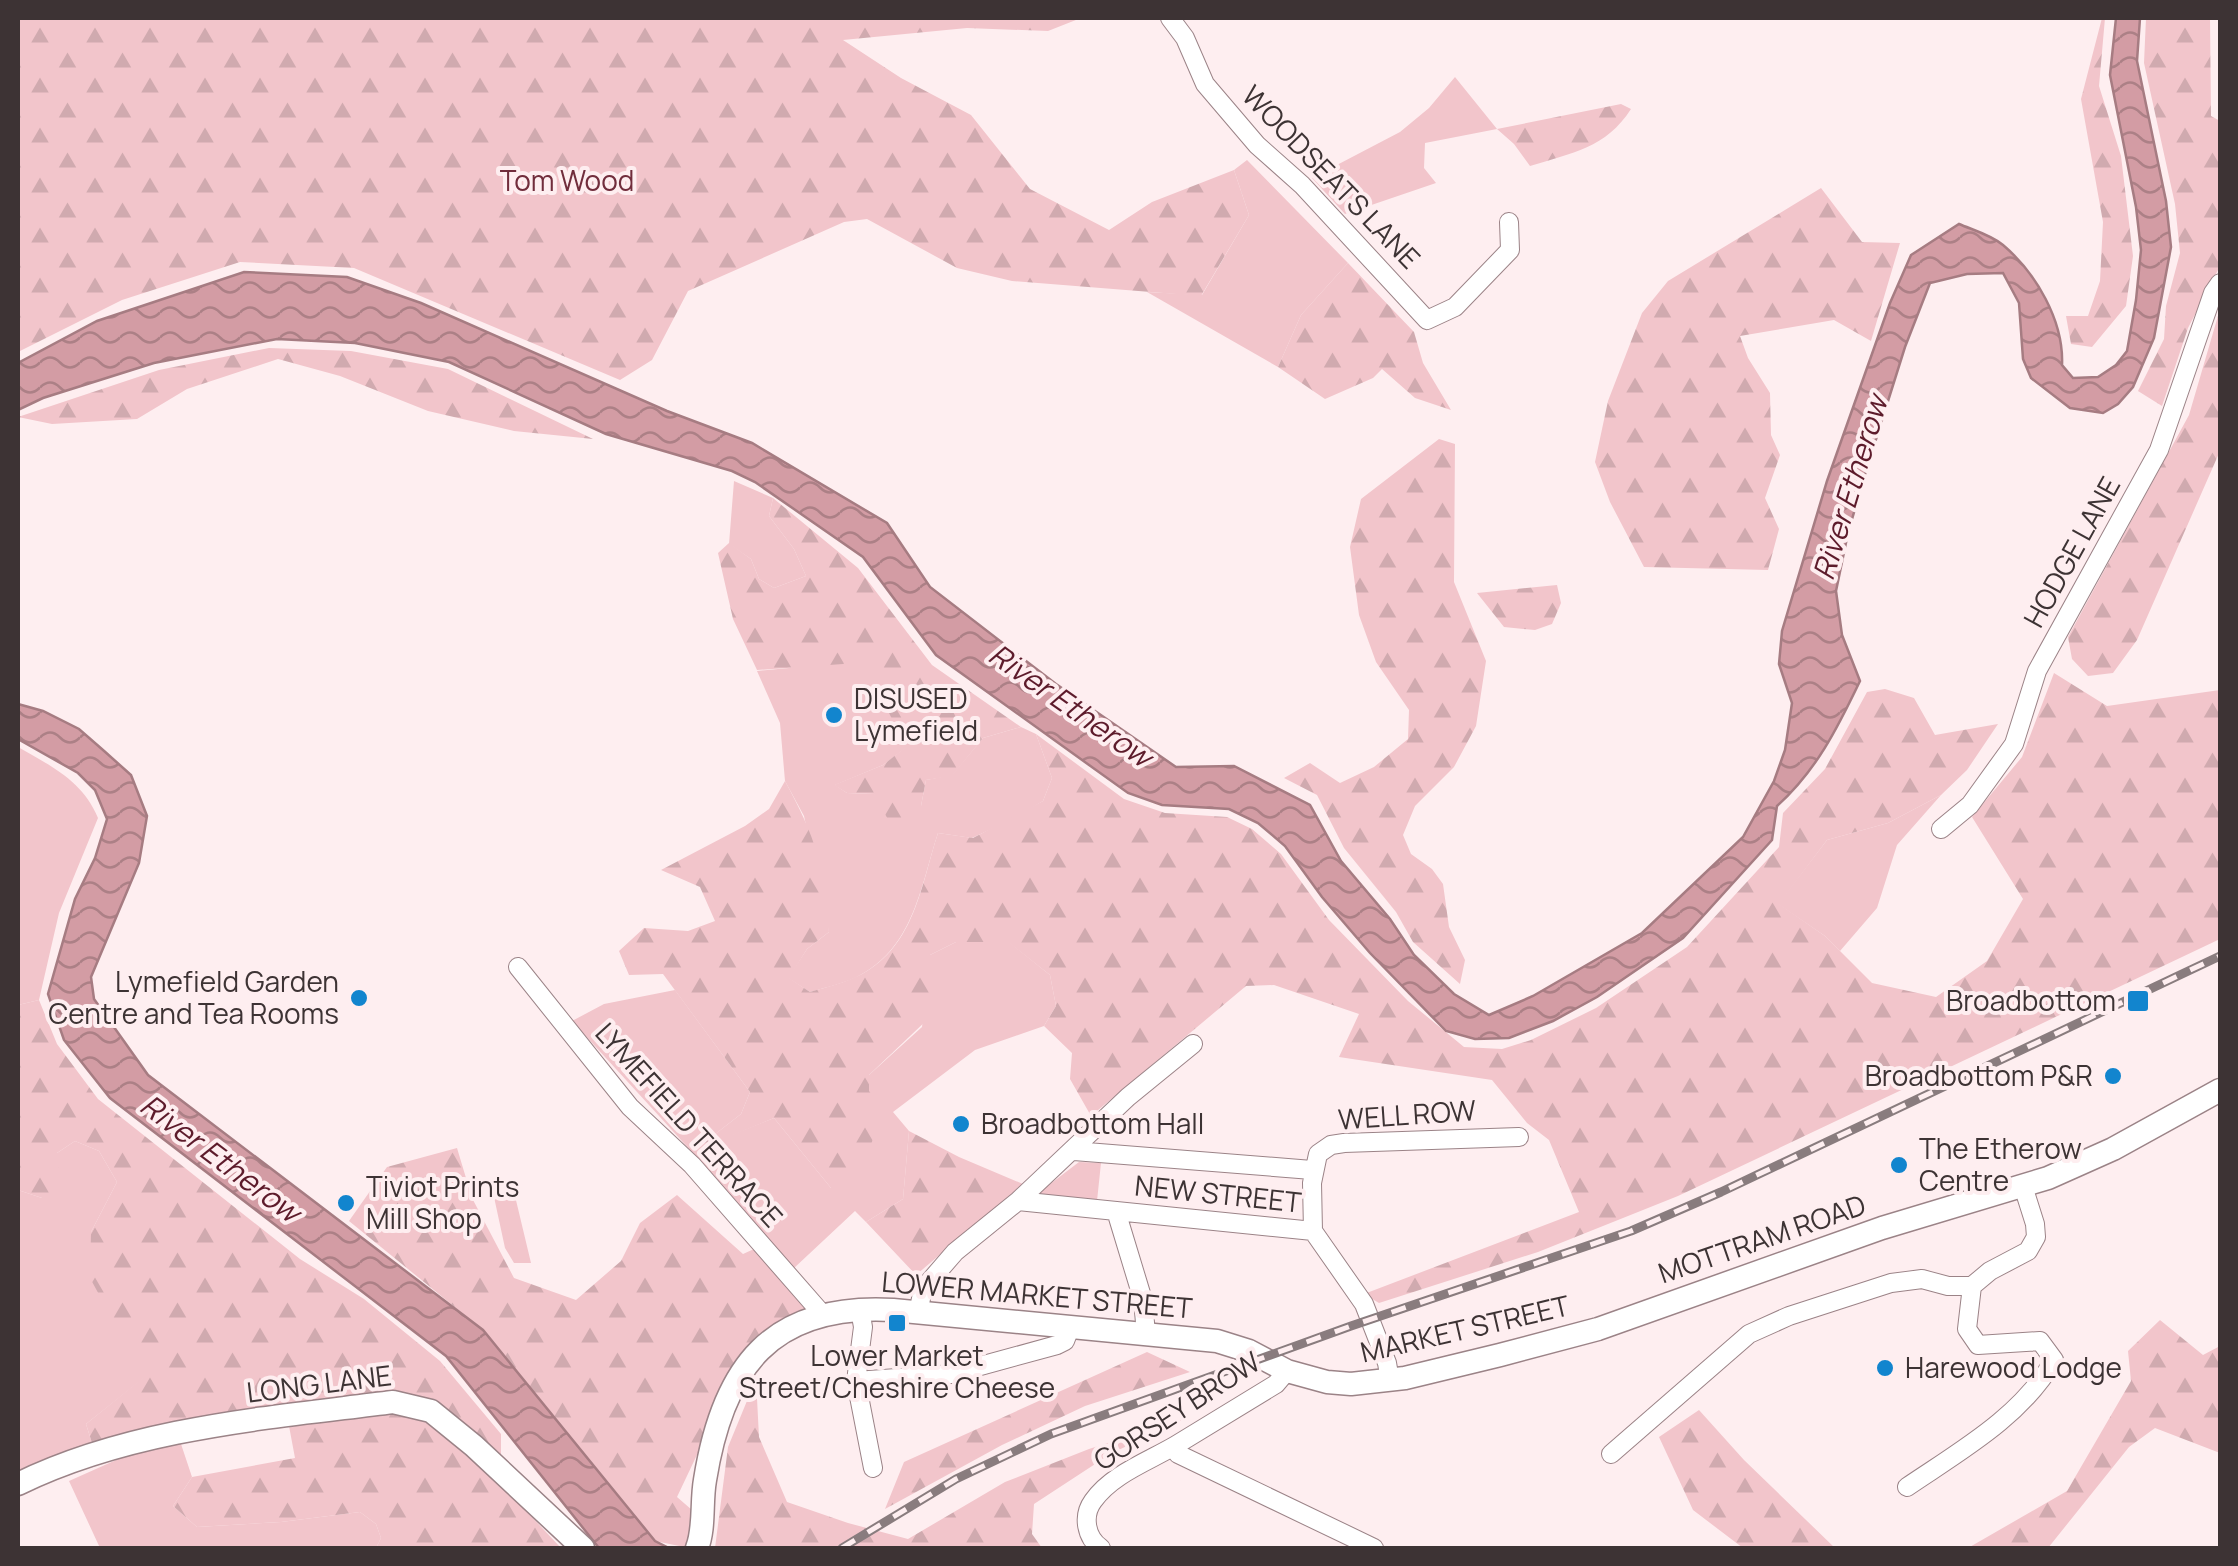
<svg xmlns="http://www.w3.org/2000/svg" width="2238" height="1566" font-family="Manrope,sans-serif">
  <defs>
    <pattern id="forest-firs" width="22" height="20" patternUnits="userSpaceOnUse" patternTransform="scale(2.5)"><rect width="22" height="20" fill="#f2c5cb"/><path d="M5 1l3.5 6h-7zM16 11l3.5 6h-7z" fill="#d0aaaf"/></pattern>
    <pattern id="water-waves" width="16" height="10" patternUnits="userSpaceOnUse" patternTransform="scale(2.5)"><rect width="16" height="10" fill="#d39ca4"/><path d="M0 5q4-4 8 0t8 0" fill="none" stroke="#ac8086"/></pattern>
  </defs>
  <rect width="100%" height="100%" fill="#feeef0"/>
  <path fill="#f2c5cb" d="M 1455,77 L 1497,129 L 1425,143 L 1424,168 L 1436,183 L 1345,214 L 1312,178 L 1400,132 L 1429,108 Z
    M 1247,160 L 1348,263 L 1301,315 L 1278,367 L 1147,292 L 1202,295 L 1249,215 L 1234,170 Z
    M 734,481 L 773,498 L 769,516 L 794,549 L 806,576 L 774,588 L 759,579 L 751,559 L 729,544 Z
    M 855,641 L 907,747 L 883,765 L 835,785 L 847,793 L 874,794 L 921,806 L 926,780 L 952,775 L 983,738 L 1021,727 L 1036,734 L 1052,778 L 1043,801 L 1013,819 L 972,838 L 938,833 C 921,885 914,945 862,974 C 847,983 827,987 810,992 L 788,978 L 807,949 L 829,932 L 804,816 L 785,781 L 780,723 L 757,671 L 789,668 Z
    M 18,747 C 51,766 83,781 98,818 L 59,913 L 39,1000 L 18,1005 Z
    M 1941,795 L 1897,845 L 1877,908 L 1840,951 L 1825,936 L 1778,904 L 1827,840 L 1888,823 Z
    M 956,942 L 1009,942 L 1050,975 L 1056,1006 L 1044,1026 L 975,1050 L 893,1112 L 909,1131 L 903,1199 L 866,1222 L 855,1211 L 793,1269 L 692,1152 L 572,1021 L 604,1004 L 675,990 L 750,1092 L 741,1114 L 696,1149 L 774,1118 L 831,1188 L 869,1091 L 869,1075 L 922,1027 L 930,955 Z
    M 75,1141 L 99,1151 L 117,1182 L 91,1232 L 145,1377 L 86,1424 L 92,1443 L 18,1473 L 18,1190 L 42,1198 L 57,1153 Z
    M 1079,1162 L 1101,1163 L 1097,1201 L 1041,1196 L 1041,1191 Z
    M 515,1196 L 531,1263 L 514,1263 L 505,1248 L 494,1197 Z
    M 181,1444 L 192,1477 L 173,1506 L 197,1527 L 281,1522 L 360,1512 L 376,1524 L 381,1538 L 376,1548 L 100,1548 L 69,1481 L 134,1452 Z"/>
  <path fill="url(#forest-firs)" d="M 18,18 L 1081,18 L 1048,31 L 967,28 L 843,40 L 901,78 L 971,115 L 1030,189 L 1109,230 L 1152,202 L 1234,170 L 1249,215 L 1201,296 L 1012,281 L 957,268 L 867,219 L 844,222 L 688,291 L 652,360 L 620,380 L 354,268 L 240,262 L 122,300 L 18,352 Z
    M 2102,18 L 2105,18 L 2099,86 L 2121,156 L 2133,256 L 2126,306 L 2092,347 L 2071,344 L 2066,316 L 2088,316 L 2100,281 L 2103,222 L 2081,99 Z
    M 2146,18 L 2210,18 L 2211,116 L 2220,121 L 2220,266 L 2188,328 L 2162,406 L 2138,391 L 2164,339 L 2166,306 L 2180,253 L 2175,204 L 2144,63 Z
    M 1621,104 L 1631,109 C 1606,148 1572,153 1530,166 L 1514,144 L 1497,129 Z
    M 1821,188 L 1862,242 L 1900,243 L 1871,341 L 1834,320 L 1740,336 L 1748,358 L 1770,393 L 1771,435 L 1780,455 L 1765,498 L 1779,529 L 1768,570 L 1644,567 L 1610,502 L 1595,462 L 1608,401 L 1642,313 L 1668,281 Z
    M 1348,263 L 1414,332 L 1423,363 L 1451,410 L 1415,398 L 1382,369 L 1373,378 L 1325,399 L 1278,367 L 1301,315 Z
    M 2220,309 L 2220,451 L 2137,640 L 2113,673 L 2088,676 L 2072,659 L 2068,637 L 2189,415 Z
    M 269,348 L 351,351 L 448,369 L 593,439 L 514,431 L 428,411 L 340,376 L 278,359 L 187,389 L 137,419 L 52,424 L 18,417 L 159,370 Z
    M 1439,439 L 1455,444 L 1454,582 L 1486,661 L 1476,726 L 1454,767 L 1415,806 L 1403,835 L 1411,854 L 1432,869 L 1443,884 L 1449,927 L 1465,960 L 1460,984 L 1413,942 L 1396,912 L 1344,848 L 1317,795 L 1284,778 L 1310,763 L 1340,783 L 1374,767 L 1408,739 L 1409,710 L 1376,662 L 1359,615 L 1350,547 L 1361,499 Z
    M 773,498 L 858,568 L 932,665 L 1021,727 L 983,738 L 952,776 L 926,780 L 921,806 L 911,827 L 896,834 L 874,794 L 847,793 L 834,785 L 883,765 L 906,747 L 861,657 L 843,664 L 757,670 L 733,619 L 718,553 L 729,543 L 751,559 L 759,579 L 774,588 L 806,576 L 794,549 L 769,516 Z
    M 1557,585 L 1561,603 L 1552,624 L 1535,630 L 1504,627 L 1477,593 Z
    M 2054,673 L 2107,706 L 2220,690 L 2220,939 L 1678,1196 L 1538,1252 L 1379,1303 L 1364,1294 L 1579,1212 L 1549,1140 L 1527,1123 L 1492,1080 L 1339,1057 L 1359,1014 L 1274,985 L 1246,986 L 1091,1116 L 1070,1079 L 1072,1053 L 1044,1026 L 1056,1006 L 1050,975 L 1008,942 L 956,942 L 930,955 L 948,1000 L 869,1075 L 869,1091 L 883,1110 L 866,1159 L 847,1189 L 831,1188 L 774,1118 L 692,1152 L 741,1114 L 750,1092 L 663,974 L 629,975 L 619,951 L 644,928 L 688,931 L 715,921 L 700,887 L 661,870 L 745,826 L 769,809 L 785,781 C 815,836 826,870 829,932 L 807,949 L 789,978 L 810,992 C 827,987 847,982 862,974 C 915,945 921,885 938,833 L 973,838 L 1043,801 L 1052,778 L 1036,734 L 1124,799 L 1165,813 L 1227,817 L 1252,829 L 1281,854 L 1329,920 L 1408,1001 L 1464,1047 L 1502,1049 L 1531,1040 L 1596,1008 L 1687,947 L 1779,847 L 1783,813 L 1825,769 L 1867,692 L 1885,689 L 1914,698 L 1935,735 L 1998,724 L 1967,770 L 1941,795 L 1888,823 L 1827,840 L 1779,904 L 1825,936 L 1872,983 L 1936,997 L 1987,961 L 2023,899 L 1972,817 L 2022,757 Z
    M 39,1000 L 57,1044 L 98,1099 L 300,1259 L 364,1299 L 440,1361 L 501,1434 L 501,1484 L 561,1548 L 376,1548 L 381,1538 L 376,1524 L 360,1512 L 281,1522 L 197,1527 L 173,1506 L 192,1477 L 295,1458 L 286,1410 L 92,1443 L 86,1424 L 144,1377 L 90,1278 L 91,1232 L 117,1182 L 99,1151 L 75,1141 L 57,1153 L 63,1201 L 42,1198 L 18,1190 L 18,1005 Z
    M 909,1131 L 959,1157 L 1023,1184 L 916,1275 L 866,1222 L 903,1199 Z
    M 457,1148 L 472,1198 L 514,1278 L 576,1300 L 621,1261 L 640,1223 L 677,1195 L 743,1254 L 754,1249 L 807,1309 L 754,1339 L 736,1359 L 722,1384 L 704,1440 L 677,1497 L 692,1510 L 689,1548 L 655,1541 L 483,1330 L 349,1221 L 387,1167 Z
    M 2160,1320 L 2203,1355 L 2220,1346 L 2220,1453 L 2155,1428 L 2129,1447 L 2048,1548 L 1968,1548 L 2067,1491 L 2131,1381 L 2128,1351 Z
    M 1147,1352 L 1190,1372 L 1085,1406 L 1002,1445 L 885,1509 L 904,1462 Z
    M 756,1379 L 759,1437 L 787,1502 L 848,1523 L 908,1539 L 1005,1482 L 1089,1449 L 1189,1417 L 1112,1453 L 1034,1504 L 1032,1534 L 1042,1548 L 715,1548 L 728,1447 Z
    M 1699,1410 L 1744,1460 L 1835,1548 L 1743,1548 L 1693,1510 L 1659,1437 Z"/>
  <path fill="url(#water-waves)" stroke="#a67c82" stroke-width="2.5" d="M 2116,18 L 2140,18 L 2137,61 L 2166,201 L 2171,247 L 2154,338 L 2133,387 L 2118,404 L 2103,413 L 2070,408 L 2031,378 L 2023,359 L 2019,303 L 2003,273 L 1967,274 L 1930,283 L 1905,347 L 1866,471 L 1848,533 L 1836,591 L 1842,635 L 1860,681 C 1837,729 1816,771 1777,806 L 1772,840 L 1683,938 L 1597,997 L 1553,1021 L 1509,1038 L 1475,1039 L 1446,1031 L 1370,953 L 1322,897 L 1285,846 L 1258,823 L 1229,809 L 1162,805 L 1128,793 L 936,655 L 863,557 L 755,482 L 732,471 L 606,434 L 449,362 L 355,343 L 277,339 L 154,363 L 43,398 L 18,410 L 18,363 L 97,321 L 244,272 L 347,277 L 421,303 L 667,411 L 752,443 L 887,523 L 930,587 L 1056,684 L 1176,767 L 1234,766 L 1310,805 L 1341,861 L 1390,919 L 1414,955 L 1454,994 L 1489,1015 L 1533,996 L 1642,933 L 1743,837 L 1774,781 L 1785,750 L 1792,703 L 1779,664 L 1782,631 L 1827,481 L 1890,303 L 1911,255 L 1959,224 C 1973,230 1991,235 2003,245 C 2036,273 2064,321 2062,365 L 2073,378 L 2098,377 L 2116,365 L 2127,351 L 2136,300 L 2141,250 L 2136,207 L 2110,75 Z
    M 18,704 L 43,711 L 79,729 L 103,750 L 131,775 L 147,816 L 139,863 L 91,977 L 94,999 L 148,1075 L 483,1330 L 655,1541 L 669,1548 L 599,1548 L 446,1356 L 110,1098 L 64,1040 L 48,994 L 75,899 L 95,858 L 107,819 L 95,790 L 78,773 L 18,739 Z"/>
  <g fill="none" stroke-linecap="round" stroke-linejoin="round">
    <defs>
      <path id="minor" d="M 1170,18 L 1185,38 L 1205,84 L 1257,145 L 1302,185 L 1427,320 L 1455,307 L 1510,250 L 1509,222
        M 1941,829 L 1970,805 L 2014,744 L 2037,671 L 2159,450 L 2213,293 L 2220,283
        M 518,967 L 630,1107 L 692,1165 L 824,1316
        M 1074,1151 L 1312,1170
        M 1018,1201 L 1313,1231
        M 1116,1211 L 1143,1300 L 1146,1334
        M 860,1310 L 863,1327 L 856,1381 L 873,1468
        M 918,1313 L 923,1289 L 955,1252 L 1018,1201 L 1128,1097 L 1193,1044
        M 1390,1380 L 1387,1363 L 1364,1304 L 1313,1231 L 1312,1183 L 1318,1154 L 1331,1145 L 1344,1143 L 1519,1137
        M 856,1381 L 951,1374 L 1057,1345 L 1065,1341 L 1070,1328
        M 1173,1447 L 1178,1454 L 1374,1548
        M 1611,1454 L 1749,1334 L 1789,1316 L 1891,1283 L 1922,1279 L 1948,1286 L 1972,1286 L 1990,1271 L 2028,1251 L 2036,1237 L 2035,1224 L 2023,1186
        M 1907,1487 C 1960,1451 2021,1417 2054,1360 L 2040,1341 L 1978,1345 L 1967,1329 L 1972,1286
        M 1101,1548 C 1086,1538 1082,1516 1093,1501 C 1112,1474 1149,1461 1176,1445 C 1210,1424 1243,1404 1276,1384 L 1287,1371"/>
      <path id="tertiary" d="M 18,1484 C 132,1428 268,1418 393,1402 L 431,1411 L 474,1446 L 583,1548
        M 697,1548 C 705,1528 701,1502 705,1480 C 723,1367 771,1303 893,1310 L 1217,1341 L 1249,1351 L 1287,1371 L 1327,1382 L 1351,1384 L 1405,1378 L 1500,1355 L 1598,1329 L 1882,1228 L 2048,1178 L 2113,1149 L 2220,1090"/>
    </defs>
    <use href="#minor" stroke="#9b8387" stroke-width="20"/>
    <use href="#tertiary" stroke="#9b8387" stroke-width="25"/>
    <use href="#minor" stroke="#fff" stroke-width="18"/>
    <use href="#tertiary" stroke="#fff" stroke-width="22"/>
    <defs>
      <path id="rail" d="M 842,1548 L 956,1479 L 1051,1434 L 1351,1326 L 1631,1231 L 1721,1192 L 2220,956"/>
    </defs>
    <use href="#rail" stroke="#897c7e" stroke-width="9"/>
    <use href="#rail" stroke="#feeef0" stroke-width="5" stroke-dasharray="15" stroke-linecap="butt"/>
  </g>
  <g fill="#1285ce" stroke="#feeef0" stroke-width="4">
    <circle cx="834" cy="715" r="10"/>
    <circle cx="359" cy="998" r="10"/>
    <rect x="2126" y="989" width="24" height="24" rx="5"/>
    <circle cx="2113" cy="1076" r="10"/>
    <circle cx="961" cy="1124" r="10"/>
    <circle cx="1899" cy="1165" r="10"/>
    <circle cx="346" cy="1203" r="10"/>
    <rect x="887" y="1313" width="20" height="20" rx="5"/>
    <circle cx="1885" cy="1368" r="10"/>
  </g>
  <g text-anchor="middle" stroke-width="8" stroke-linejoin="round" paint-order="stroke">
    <g font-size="28" fill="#3d3334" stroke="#feeef0">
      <text transform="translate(1331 177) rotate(46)" y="10">WOODSEATS LANE</text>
      <text transform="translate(2072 552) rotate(-61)" y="10">HODGE LANE</text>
      <text transform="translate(1407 1115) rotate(-4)" y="10">WELL ROW</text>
      <text transform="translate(689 1125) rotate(48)" y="10">LYMEFIELD TERRACE</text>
      <text transform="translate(1218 1194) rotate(6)" y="10">NEW STREET</text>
      <text transform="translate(1762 1239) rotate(-19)" y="10">MOTTRAM ROAD</text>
      <text transform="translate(1037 1295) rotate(5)" y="10">LOWER MARKET STREET</text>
      <text transform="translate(1465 1329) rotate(-13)" y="10">MARKET STREET</text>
      <text transform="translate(319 1384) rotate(-7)" y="10">LONG LANE</text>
      <text transform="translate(1177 1411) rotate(-33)" y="10">GORSEY BROW</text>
    </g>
    <g font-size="28" fill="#712d3c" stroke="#feeef0">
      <text x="567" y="191">Tom Wood</text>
    </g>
    <g font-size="28" fill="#3d3334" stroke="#feeef0" text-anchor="start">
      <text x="854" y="709">DISUSED<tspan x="854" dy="32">Lymefield</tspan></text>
      <text x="339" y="992" text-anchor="end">Lymefield Garden<tspan x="339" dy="32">Centre and Tea Rooms</tspan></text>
      <text x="2116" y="1011" text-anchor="end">Broadbottom</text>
      <text x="2093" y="1086" text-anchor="end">Broadbottom P&amp;R</text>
      <text x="981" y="1134">Broadbottom Hall</text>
      <text x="1919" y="1159">The Etherow<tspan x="1919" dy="32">Centre</tspan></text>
      <text x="366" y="1197">Tiviot Prints<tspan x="366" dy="32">Mill Shop</tspan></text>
      <text x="897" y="1366" text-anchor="middle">Lower Market<tspan x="897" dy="32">Street/Cheshire Cheese</tspan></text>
      <text x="1905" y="1378">Harewood Lodge</text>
    </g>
    <g font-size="30" font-style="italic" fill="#5d1b2b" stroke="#feeef0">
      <text transform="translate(1851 488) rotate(-73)" y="10">River Etherow</text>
      <text transform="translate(1070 706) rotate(35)" y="10">River Etherow</text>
      <text transform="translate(220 1159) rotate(37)" y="10">River Etherow</text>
    </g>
  </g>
  <rect width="2238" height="1566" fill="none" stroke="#3d3334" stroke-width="40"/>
</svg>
